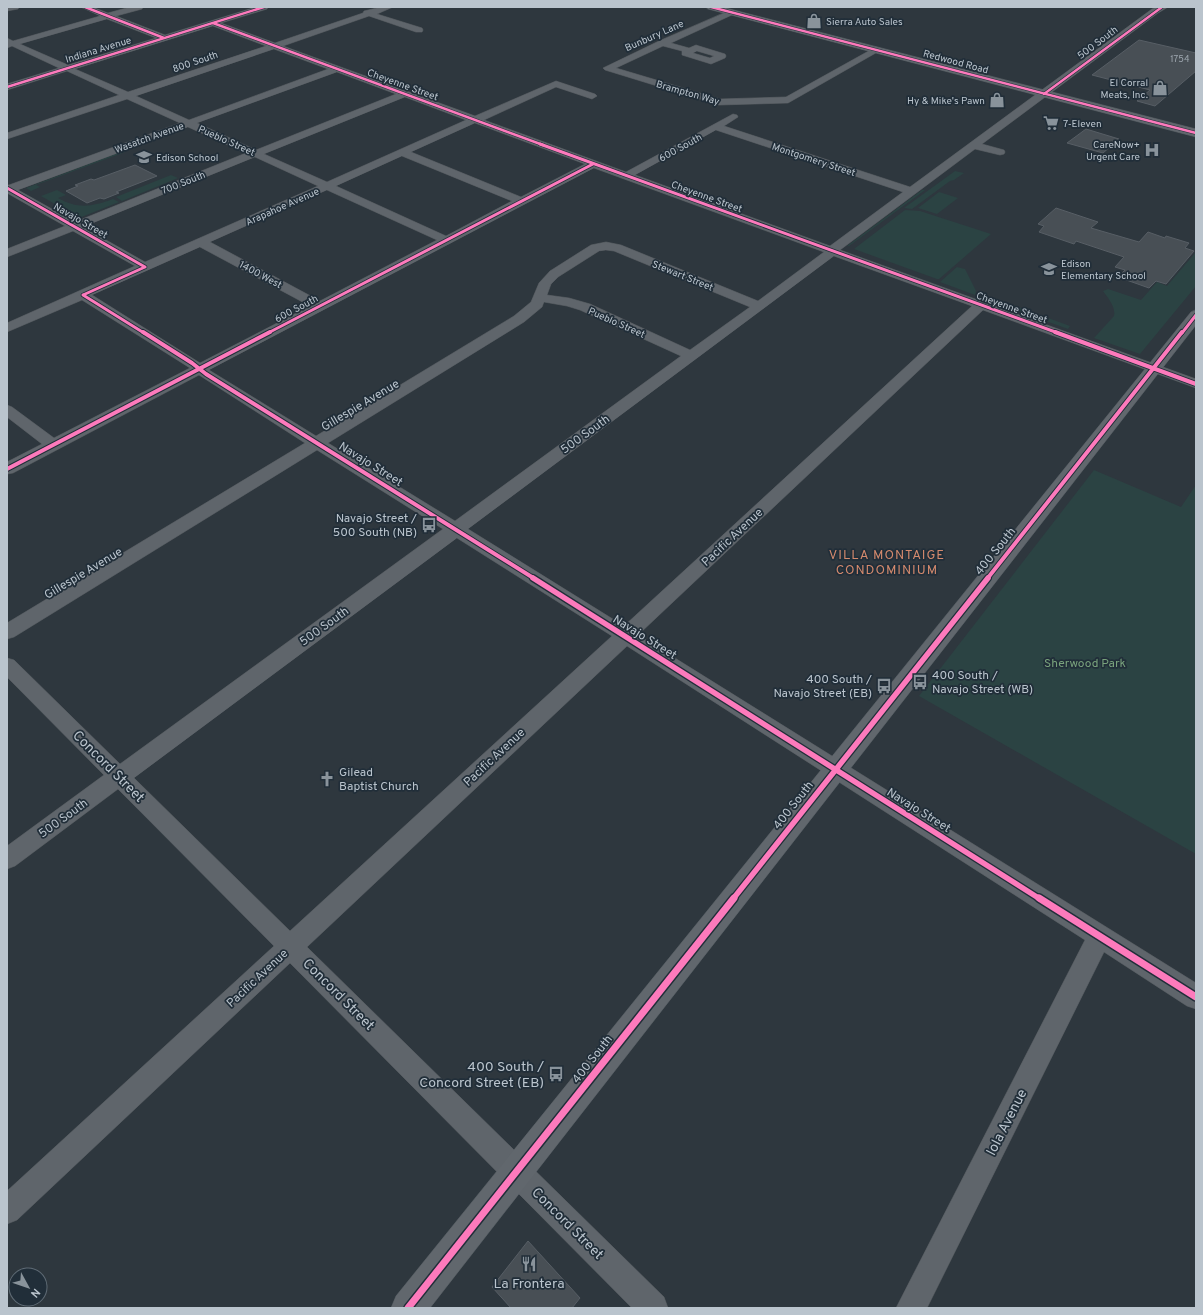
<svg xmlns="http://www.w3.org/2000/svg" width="1203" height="1315" font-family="Overpass,sans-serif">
  <rect width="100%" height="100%" fill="#2e373e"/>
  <path fill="#2b4343" d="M 123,151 L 125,152 L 36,185 L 40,187 L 31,191 L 26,188 Z
    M 955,171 L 964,173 L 954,180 L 950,181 L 912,209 L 904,208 Z
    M 171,175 L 178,178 L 122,201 L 116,197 Z
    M 57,190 L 66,195 L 58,198 C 77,209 92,207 113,199 L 119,202 L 79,218 L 41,196 Z
    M 922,190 L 925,190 L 849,246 L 847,246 Z
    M 939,192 L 958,198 L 937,214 L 918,208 Z
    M 905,210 L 920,211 L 991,234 L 939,279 L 937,279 L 854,249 Z
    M 1196,252 L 1196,286 L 1140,354 L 1094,338 L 1114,316 C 1116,307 1108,298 1103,291 L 1108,289 L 1141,300 L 1157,282 L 1167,286 Z
    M 957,267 L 965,269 L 976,291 L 975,295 L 940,282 Z
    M 1002,301 L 1070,326 L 1068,329 L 999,304 Z
    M 1094,470 L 1181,507 L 1196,485 L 1196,854 L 919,696 Z"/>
  <path fill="#484f55" stroke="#575e65" d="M 1139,40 L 1196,53 L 1196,71 L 1155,106 L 1137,101 L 1150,90 L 1092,75 Z
    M 1086,129 L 1119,139 L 1103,153 L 1067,143 Z
    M 135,165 L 157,176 L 116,192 L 119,193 L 104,199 L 100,198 L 87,203 L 66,191 L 78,186 L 75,185 L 91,179 L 94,180 Z
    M 1056,208 L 1098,222 L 1091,228 L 1139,242 L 1148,232 L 1165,238 L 1166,236 L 1189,243 L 1185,248 L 1194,251 L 1166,284 L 1156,281 L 1149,288 L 1118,277 L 1125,270 L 1115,267 L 1124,257 L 1076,241 L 1074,244 L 1039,232 L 1044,226 L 1038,224 Z
    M 528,1241 L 580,1298 L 572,1308 L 511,1308 L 492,1287 Z"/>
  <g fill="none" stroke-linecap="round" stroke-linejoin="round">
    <defs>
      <path id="minor" d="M 7,7 L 19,7 L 18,9 L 7,11 Z
        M 81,7 L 92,7 L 108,13 L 130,7 L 143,7 L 142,9 L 116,16 L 165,35 L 256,7 L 268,7 L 267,9 L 221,23 L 275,43 L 363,13 L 364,11 L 381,7 L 393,7 L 377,14 L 422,28 L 423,30 L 422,32 L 416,32 L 369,16 L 283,46 L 475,116 L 556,81 L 595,94 L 597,96 L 592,99 L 556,87 L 484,120 L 626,172 L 733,114 L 737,115 L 738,117 L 724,126 L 910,187 L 1152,9 L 1157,7 L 1168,7 L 1158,13 L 982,144 L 1004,150 L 1005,152 L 1004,154 L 1000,155 L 975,149 L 840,250 L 1196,379 L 1196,388 L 983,310 L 638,635 L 1196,983 L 1196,1009 L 1187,1006 L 1104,952 L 927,1308 L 896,1308 L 1085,940 L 627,646 L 307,947 L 664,1297 L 668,1308 L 632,1308 L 290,963 L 17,1220 L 7,1224 L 7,1191 L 274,946 L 118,789 L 15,866 L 7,869 L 7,846 L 104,775 L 7,677 L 7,658 L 14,660 L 120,764 L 443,529 L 317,450 L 14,637 L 7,639 L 7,623 L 305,443 L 199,375 L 13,473 L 7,474 L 7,462 L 42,444 L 7,417 L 7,405 L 12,407 L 54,438 L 190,368 L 82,300 L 7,332 L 7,323 L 135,266 L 73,231 L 7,257 L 7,249 L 65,226 L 7,193 L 7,185 L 9,185 L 180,123 L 127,99 L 7,139 L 7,133 L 119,95 L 67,71 L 7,90 L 7,84 L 59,68 L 12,46 L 7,48 L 7,38 L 13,41 L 100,16 ZM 107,19 L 156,38 L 68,65 L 20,44 ZM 213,26 L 266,46 L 128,92 L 75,69 ZM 274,49 L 328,69 L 189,120 L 136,96 ZM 337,72 L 396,94 L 256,150 L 197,123 ZM 405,97 L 466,120 L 327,182 L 264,154 ZM 475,123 L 585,164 L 521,197 L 411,152 ZM 188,127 L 246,153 L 75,222 L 18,190 ZM 716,130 L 903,192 L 830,246 L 635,175 ZM 402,156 L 512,201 L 446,236 L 336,186 ZM 255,157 L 318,186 L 145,262 L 83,227 ZM 594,168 L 824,252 L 758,301 L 621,245 L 606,242 L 591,245 L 550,271 L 539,283 L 531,302 L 514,316 L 316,436 L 209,370 ZM 327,190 L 437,240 L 320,301 L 210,242 ZM 200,247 L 310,306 L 200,363 L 92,295 ZM 606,250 L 614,251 L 750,307 L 690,350 L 590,304 L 569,298 L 547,295 L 551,284 L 558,277 L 599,251 ZM 834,256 L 972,306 L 624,626 L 468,529 ZM 544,302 L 567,306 L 580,310 L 681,356 L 455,521 L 328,443 L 524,322 L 542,307 ZM 457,538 L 612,636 L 290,931 L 134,778 Z
        M 731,10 L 735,12 L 734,14 L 671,43 L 689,48 L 696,45 L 699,46 L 725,54 L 726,56 L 725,58 L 711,64 L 682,55 L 682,51 L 663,46 L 616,68 L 720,99 L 786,97 L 874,48 L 877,47 L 881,50 L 788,103 L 719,105 L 605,70 L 603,68 L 659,41 ZM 697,51 L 714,56 L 710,58 L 693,53 Z"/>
      <path id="major" d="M 706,7 L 722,7 L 1196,129 L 1196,137 L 708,9 Z
        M 1196,310 L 1196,325 L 430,1308 L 391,1308 L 396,1296 L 1191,312 Z"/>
    </defs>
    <use href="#minor" stroke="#4d5358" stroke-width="1"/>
    <use href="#major" stroke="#4c545a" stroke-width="1"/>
    <use href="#minor" fill="#5f656b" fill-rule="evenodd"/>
    <use href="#major" fill="#61676d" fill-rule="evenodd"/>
    <defs>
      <path id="cycleway-far4" d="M 85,7 L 164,38
        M 711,7 L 1196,133
        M 213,23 L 543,145
        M 7,87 L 264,7
        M 1044,94 L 1162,7"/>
      <path id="cycleway-far3" d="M 540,144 L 1058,333
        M 7,188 L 145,267
        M 83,295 L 144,333
        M 83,295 L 145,267
        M 268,333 L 593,164
        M 1182,333 L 1196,315"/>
      <path id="cycleway-far2" d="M 143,332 L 192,363 L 206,374 L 535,579
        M 1055,332 L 1196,384
        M 7,469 L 270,332
        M 987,579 L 1182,332"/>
      <path id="cycleway-far1" d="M 533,578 L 1040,899
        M 733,899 L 988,578"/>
      <path id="cycleway" d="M 1039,898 L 1196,997
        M 408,1308 L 734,898"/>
    </defs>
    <use href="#cycleway-far4" stroke="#212e39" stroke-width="3.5"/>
    <use href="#cycleway-far3" stroke="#212e39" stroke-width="4.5"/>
    <use href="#cycleway-far2" stroke="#212e39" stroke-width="6"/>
    <use href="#cycleway-far1" stroke="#212e39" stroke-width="8"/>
    <use href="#cycleway" stroke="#212e39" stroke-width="10"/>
    <use href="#cycleway-far4" stroke="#fd7abc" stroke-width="2.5"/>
    <use href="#cycleway-far3" stroke="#fd7abc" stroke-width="3"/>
    <use href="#cycleway-far2" stroke="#fd7abc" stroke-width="4"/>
    <use href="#cycleway-far1" stroke="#fd7abc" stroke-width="5.5"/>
    <use href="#cycleway" stroke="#fd7abc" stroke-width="7"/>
  </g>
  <defs>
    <symbol id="shop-bare" viewBox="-9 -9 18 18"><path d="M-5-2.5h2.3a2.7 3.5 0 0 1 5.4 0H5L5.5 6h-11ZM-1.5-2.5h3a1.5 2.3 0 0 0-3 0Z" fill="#89939b" stroke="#212e39" stroke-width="2.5" paint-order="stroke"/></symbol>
    <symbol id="supermarket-bare" viewBox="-9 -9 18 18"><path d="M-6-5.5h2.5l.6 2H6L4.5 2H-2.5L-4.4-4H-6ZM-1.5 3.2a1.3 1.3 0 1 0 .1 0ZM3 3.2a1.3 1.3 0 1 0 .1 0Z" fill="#89939b" stroke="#212e39" stroke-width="2.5" paint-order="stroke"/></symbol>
    <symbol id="hospital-bare" viewBox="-9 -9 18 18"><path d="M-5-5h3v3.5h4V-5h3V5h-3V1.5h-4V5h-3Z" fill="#89939b" stroke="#212e39" stroke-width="2.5" paint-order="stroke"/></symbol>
    <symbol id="school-bare" viewBox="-9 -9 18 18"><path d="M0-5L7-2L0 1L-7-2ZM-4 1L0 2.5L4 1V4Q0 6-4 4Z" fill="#89939b" stroke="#212e39" stroke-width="2.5" paint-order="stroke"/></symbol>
    <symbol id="bus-bare" viewBox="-9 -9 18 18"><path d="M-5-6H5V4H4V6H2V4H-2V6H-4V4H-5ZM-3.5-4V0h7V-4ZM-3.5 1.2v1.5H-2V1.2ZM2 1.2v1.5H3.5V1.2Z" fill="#89939b" stroke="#212e39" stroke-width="2.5" paint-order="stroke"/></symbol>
    <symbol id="church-bare" viewBox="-9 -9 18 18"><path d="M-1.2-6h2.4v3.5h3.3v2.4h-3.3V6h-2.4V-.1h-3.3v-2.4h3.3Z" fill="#89939b" stroke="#212e39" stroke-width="2.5" paint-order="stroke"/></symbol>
    <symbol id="restaurant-bare" viewBox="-9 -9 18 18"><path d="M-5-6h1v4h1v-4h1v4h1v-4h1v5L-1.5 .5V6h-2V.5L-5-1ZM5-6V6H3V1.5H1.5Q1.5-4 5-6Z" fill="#89939b" stroke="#212e39" stroke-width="2.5" paint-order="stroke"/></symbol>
  </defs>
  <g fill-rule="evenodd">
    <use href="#shop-bare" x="803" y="10" width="22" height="22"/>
    <use href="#shop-bare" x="1149" y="77" width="22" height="22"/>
    <use href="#shop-bare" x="986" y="89" width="22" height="22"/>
    <use href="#supermarket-bare" x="1040" y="112" width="22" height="22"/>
    <use href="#hospital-bare" x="1141" y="139" width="22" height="22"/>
    <use href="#school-bare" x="133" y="146" width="22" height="22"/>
    <use href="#school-bare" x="1038" y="258" width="22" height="22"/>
    <use href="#bus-bare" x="418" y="514" width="22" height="22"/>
    <use href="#bus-bare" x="909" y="671" width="22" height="22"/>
    <use href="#bus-bare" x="873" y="675" width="22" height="22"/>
    <use href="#church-bare" x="316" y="768" width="22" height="22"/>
    <use href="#bus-bare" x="545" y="1063" width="22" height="22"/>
    <use href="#restaurant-bare" x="518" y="1253" width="22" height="22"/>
  </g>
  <g text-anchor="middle" stroke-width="3.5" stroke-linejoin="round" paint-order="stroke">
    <g font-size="9" fill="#9ea7af">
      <text x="1180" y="62">1754</text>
    </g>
    <g font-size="10" fill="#bac4cd" stroke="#212e39" text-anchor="start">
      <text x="826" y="25">Sierra Auto Sales</text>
      <text x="1148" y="86" text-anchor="end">El Corral<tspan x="1148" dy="12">Meats, Inc.</tspan></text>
      <text x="985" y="104" text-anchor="end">Hy &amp; Mike's Pawn</text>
      <text x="1063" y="127">7-Eleven</text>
      <text x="1140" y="148" text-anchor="end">CareNow+<tspan x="1140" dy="12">Urgent Care</tspan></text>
      <text x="156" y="161">Edison School</text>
      <text x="1061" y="267">Edison<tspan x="1061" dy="12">Elementary School</tspan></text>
    </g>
    <g font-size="10" fill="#bac4cd" stroke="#212e39">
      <text transform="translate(654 35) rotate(-24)" y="4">Bunbury Lane</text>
      <text transform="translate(1097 42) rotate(-37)" y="4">500 South</text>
      <text transform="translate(98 49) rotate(-17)" y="4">Indiana Avenue</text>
      <text transform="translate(195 61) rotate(-19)" y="4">800 South</text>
      <text transform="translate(956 61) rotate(15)" y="4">Redwood Road</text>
      <text transform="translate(403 84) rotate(20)" y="4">Cheyenne Street</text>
      <text transform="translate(688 92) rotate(16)" y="4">Brampton Way</text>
      <text transform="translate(149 137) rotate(-20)" y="4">Wasatch Avenue</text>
      <text transform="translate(227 140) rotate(24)" y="4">Pueblo Street</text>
      <text transform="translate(680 147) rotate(-29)" y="4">600 South</text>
      <text transform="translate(814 159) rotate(18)" y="4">Montgomery Street</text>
      <text transform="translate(183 182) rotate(-22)" y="4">700 South</text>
      <text transform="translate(707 196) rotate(20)" y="4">Cheyenne Street</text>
      <text transform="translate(282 206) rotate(-24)" y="4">Arapahoe Avenue</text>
      <text transform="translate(81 220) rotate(30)" y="4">Navajo Street</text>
      <text transform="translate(261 274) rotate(28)" y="4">1400 West</text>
      <text transform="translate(683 275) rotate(22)" y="4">Stewart Street</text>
      <text transform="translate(1012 307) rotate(20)" y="4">Cheyenne Street</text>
      <text transform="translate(296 308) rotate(-28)" y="4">600 South</text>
      <text transform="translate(617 322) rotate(24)" y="4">Pueblo Street</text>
    </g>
    <g font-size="12" fill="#bac4cd" stroke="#212e39">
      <text transform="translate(360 405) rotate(-31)" y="4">Gillespie Avenue</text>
      <text transform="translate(585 434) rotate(-36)" y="4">500 South</text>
      <text transform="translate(371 464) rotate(32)" y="4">Navajo Street</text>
      <text transform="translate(732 537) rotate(-43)" y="4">Pacific Avenue</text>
      <text transform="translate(995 551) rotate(-51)" y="4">400 South</text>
      <text transform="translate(83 573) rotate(-31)" y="4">Gillespie Avenue</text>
      <text transform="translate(324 626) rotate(-36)" y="4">500 South</text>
      <text transform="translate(645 637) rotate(32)" y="4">Navajo Street</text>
      <text transform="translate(494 757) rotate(-43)" y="4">Pacific Avenue</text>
      <text transform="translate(793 805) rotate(-52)" y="4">400 South</text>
      <text transform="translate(919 810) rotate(32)" y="4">Navajo Street</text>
      <text transform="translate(63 818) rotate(-36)" y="4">500 South</text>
      <text transform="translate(257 978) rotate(-43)" y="4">Pacific Avenue</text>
      <text transform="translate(592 1059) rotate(-52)" y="4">400 South</text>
    </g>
    <g font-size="12" fill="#bac4cd" stroke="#212e39" text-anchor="end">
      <text x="417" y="522">Navajo Street /<tspan x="417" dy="14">500 South (NB)</tspan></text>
      <text x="932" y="679" text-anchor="start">400 South /<tspan x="932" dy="14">Navajo Street (WB)</tspan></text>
      <text x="872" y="683">400 South /<tspan x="872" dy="14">Navajo Street (EB)</tspan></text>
      <text x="339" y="776" text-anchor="start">Gilead<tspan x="339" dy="14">Baptist Church</tspan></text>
    </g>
    <g font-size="12" fill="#79a27c" stroke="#212e39">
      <text x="1085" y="667">Sherwood Park</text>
    </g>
    <g font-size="13" letter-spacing="1" fill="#d58a6d" stroke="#212e39">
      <text x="887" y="559">VILLA MONTAIGE<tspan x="887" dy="15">CONDOMINIUM</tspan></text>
    </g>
    <g font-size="14" fill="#bac4cd" stroke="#212e39">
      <text transform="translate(109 766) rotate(45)" y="5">Concord Street</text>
      <text transform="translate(339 994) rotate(45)" y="5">Concord Street</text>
      <text transform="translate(1006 1122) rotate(-63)" y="5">Iola Avenue</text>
      <text transform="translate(568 1223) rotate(45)" y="5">Concord Street</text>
    </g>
    <g font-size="14" fill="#bac4cd" stroke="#212e39" text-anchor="end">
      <text x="544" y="1071">400 South /<tspan x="544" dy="16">Concord Street (EB)</tspan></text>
      <text x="529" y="1288" text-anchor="middle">La Frontera</text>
    </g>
  </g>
  <rect width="1203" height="1315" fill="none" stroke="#bac4cd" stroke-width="16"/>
  <g transform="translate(28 1287) rotate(130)"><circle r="19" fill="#212e39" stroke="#5e6a74"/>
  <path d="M0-3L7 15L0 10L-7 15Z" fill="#89939b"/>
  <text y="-6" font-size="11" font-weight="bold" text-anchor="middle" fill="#bac4cd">N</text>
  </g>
</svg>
